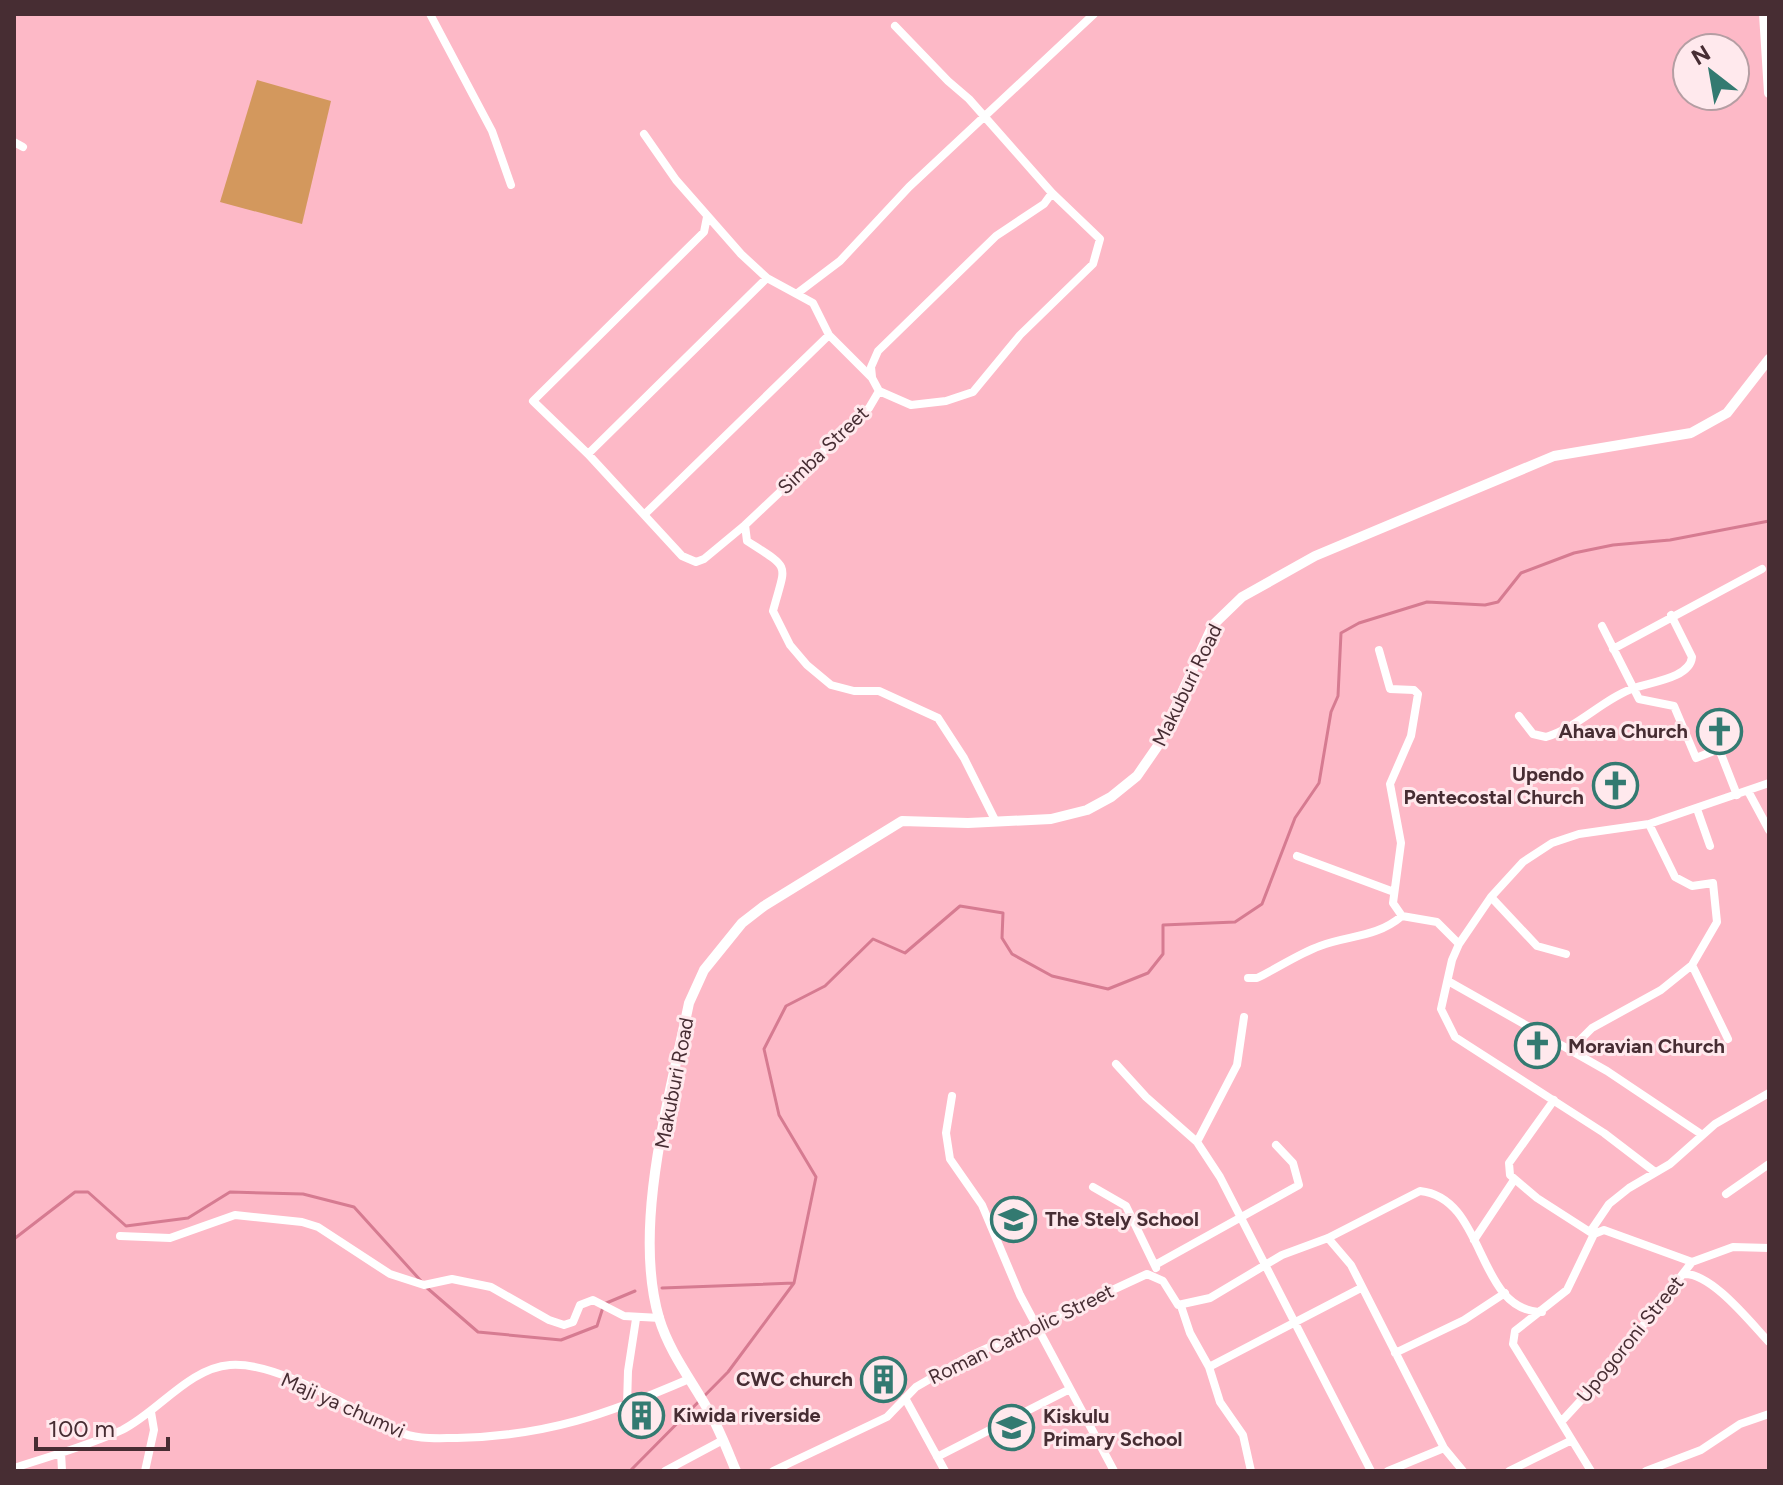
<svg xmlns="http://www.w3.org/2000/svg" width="1783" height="1485" font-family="Figtree,sans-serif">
  <rect width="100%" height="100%" fill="#fdb9c7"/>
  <path fill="#d3985d" d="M 257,80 L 331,101 L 302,224 L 220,202 Z"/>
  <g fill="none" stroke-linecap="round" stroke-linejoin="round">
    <path stroke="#d67b91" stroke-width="3" d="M 14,1239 L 75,1192 L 88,1192 L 126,1226 L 188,1218 L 230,1192 L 303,1194 L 354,1207 L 421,1281
      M 426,1287 L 478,1332 L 561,1340 L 597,1326 L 604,1304 L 635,1291
      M 662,1288 L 794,1283
      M 630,1471 L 728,1372 L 794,1283 L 816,1177 L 779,1115 L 764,1049 L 786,1006 L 825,986 L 873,939 L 905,953 L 960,906 L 1003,913 L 1002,938 L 1012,954 L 1052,976 L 1108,989 L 1148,973 L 1163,954 L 1163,925 L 1235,922 L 1262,904 L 1295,818 L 1319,783 L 1331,712 L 1338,696 L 1341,633 L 1359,623 L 1427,602 L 1485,605 L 1498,602 L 1521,573 L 1574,553 L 1613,545 L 1670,540 L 1769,521"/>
    <path stroke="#fff" stroke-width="8" d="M 430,14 L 492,131 L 511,185
      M 644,134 L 676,180 L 741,254 L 767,278 L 813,303 L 829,335 L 872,378 L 879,391 L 869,408 L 745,525 L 747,541 C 792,570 786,562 773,611 L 790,645 L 807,665 L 831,685 L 854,691 L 879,691 L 938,718 L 964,758 L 995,820
      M 14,142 L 23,147
      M 707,217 L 704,232 L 533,401 L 588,454 L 682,556 L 696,562 L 704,559 L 745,525
      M 799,292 L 840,261 L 909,187 L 1094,14
      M 872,377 L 871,367 L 878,351 L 996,236 L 1044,204 L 1052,193 L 969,99 L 948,81 L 895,26
      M 879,391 L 911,405 L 946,401 L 973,392 L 1020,335 L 1093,264 L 1100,239 L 1052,193
      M 588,454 L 767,278
      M 645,514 L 829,335
      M 1602,626 L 1639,699 L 1674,706 L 1696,758 L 1719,749 L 1737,795
      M 1613,649 L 1762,569
      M 1379,650 L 1390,689 L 1414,690 L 1418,694 L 1411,736 L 1390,784 L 1401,843 L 1393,903 L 1402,916 L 1437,922 L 1459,944
      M 1519,716 L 1533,734 L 1546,737 C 1579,727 1603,699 1634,688 C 1651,682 1690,678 1692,657 L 1671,615
      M 1748,791 L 1769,830
      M 1697,809 L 1710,846
      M 1297,856 L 1394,892
      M 1491,897 L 1537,946 L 1566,954
      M 1692,965 L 1728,1039
      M 1248,978 L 1257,978 C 1278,968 1298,954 1320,946 C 1349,935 1376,938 1402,916
      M 1448,981 L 1607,1071 L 1701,1134
      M 1570,1050 L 1592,1028 L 1661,990 L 1692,965 L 1717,922 L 1713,883 L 1692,886 L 1675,877 L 1649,824
      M 1116,1064 L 1146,1097 L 1197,1142 L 1220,1177 L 1371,1471
      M 952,1096 L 946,1133 L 950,1159 L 982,1205 L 1020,1295 L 1114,1471
      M 1554,1100 L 1509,1163 L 1510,1175 L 1537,1198 L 1593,1234
      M 1197,1142 L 1237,1065 L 1244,1017
      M 1655,1172 L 1604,1133 L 1455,1037 L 1441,1009 L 1452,960 L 1459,944 L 1491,897 L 1523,862 L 1552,843 L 1579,834 L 1649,824 L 1769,783
      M 1093,1187 L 1126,1206 L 1156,1268
      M 1726,1194 L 1769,1164
      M 1590,1232 L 1609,1204 L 1629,1188 L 1670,1164 L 1715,1124 L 1769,1093
      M 120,1236 L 170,1238 L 235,1215 L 302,1222 L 318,1227 L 390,1274 L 424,1285 L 452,1279 L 491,1287 L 549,1320 L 564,1325 L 573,1322 L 580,1305 L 593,1300 L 624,1316 L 660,1318
      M 1328,1238 L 1351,1265 L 1444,1448 L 1463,1471
      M 1474,1240 L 1514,1180
      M 1155,1265 L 1299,1185 L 1293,1163 L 1276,1145
      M 1683,1274 C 1711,1272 1750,1322 1769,1342
      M 1181,1306 L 1190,1333 L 1209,1367 L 1220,1402 L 1243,1435 L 1251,1471
      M 1395,1353 L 1464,1320 L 1505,1293
      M 1209,1367 L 1361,1288
      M 905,1398 L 945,1471
      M 627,1406 L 628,1371 L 636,1319
      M 1561,1422 L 1607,1372 L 1692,1262
      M 61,1452 L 62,1471
      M 937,1457 L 1070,1389
      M 14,1468 C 50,1456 88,1446 122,1430 C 158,1412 189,1368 230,1365 C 278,1361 354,1411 397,1431 C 416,1440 436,1438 457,1438 C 547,1436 608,1414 689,1379
      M 145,1471 L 154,1430 L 151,1412
      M 665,1471 L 723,1440
      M 773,1471 L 887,1417 L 916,1387 L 968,1357 L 1147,1274 L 1163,1281 L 1178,1305 L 1210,1298 L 1282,1255 L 1328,1238 L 1420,1191 C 1487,1198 1475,1311 1542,1312
      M 1388,1471 L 1444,1448
      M 1509,1471 L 1572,1440
      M 1591,1471 L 1513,1344 L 1515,1331 L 1567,1290 L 1594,1234 L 1604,1230 L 1692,1262 L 1733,1247 L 1769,1248
      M 1646,1471 L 1701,1450 L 1740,1424 L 1769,1414"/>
    <path stroke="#fff" stroke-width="10" d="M 1764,14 L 1769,93
      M 736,1471 C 728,1452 721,1433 711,1415 C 693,1382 670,1354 659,1318 C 632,1225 670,1096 689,1003 L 704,970 L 742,923 L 764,906 L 902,821 L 968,823 L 1051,819 L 1087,810 L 1111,797 L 1137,776 L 1157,747 L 1213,625 L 1242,597 L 1315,556 L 1554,456 L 1691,433 L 1727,413 L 1769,359"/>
  </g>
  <defs>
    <symbol id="church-ring" viewBox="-11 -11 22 22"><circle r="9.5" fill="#ffe9ed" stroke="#337a71" stroke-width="1.5"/><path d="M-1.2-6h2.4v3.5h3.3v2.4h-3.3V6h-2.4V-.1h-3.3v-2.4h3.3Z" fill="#337a71"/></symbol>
    <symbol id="school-ring" viewBox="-11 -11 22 22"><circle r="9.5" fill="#ffe9ed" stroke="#337a71" stroke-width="1.5"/><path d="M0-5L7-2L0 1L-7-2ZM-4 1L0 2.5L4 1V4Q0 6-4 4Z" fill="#337a71"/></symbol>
    <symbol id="building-ring" viewBox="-11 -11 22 22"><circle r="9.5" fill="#ffe9ed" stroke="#337a71" stroke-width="1.5"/><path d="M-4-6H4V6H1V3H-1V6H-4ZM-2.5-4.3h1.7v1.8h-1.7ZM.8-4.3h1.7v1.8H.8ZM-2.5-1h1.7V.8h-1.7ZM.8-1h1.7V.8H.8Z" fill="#337a71"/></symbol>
  </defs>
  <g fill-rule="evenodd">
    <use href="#church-ring" x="1694" y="706" width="51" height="51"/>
    <use href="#church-ring" x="1590" y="760" width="51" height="51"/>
    <use href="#church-ring" x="1512" y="1020" width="51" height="51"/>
    <use href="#school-ring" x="988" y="1194" width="51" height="51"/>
    <use href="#building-ring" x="858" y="1354" width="51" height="51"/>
    <use href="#building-ring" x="616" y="1390" width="51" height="51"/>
    <use href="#school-ring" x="986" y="1402" width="51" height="51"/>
  </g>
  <g text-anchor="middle" stroke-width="6" stroke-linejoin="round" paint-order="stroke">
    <g font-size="20" fill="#472d33" stroke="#ffe9ed">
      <text transform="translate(823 450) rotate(-44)" y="7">Simba Street</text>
      <text transform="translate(1187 685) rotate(-64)" y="7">Makuburi Road</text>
      <text transform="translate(674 1083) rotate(-79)" y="7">Makuburi Road</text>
      <text transform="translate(1021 1334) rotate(-26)" y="7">Roman Catholic Street</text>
      <text transform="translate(1630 1339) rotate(-51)" y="7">Upogoroni Street</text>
      <text transform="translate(343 1405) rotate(24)" y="7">Maji ya chumvi</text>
    </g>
    <g font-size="20" font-weight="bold" fill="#472d33" stroke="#ffe9ed" text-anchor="start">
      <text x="1688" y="738" text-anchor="end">Ahava Church</text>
      <text x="1584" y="781" text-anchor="end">Upendo<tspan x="1584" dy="23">Pentecostal Church</tspan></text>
      <text x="1568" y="1053">Moravian Church</text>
      <text x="1045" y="1226">The Stely School</text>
      <text x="853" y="1386" text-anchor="end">CWC church</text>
      <text x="673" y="1422">Kiwida riverside</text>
      <text x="1043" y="1423">Kiskulu<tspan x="1043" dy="23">Primary School</tspan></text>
    </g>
  </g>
  <rect width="1783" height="1485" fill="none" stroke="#472d33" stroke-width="32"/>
  <g transform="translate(1711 72) rotate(329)"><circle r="38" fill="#ffe9ed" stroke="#b59ea3" stroke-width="2"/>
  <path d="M0-6L14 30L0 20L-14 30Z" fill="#337a71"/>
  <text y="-12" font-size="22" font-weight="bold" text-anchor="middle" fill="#472d33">N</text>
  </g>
  <path d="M36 1437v12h132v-12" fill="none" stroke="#472d33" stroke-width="4"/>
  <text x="48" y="1437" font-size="24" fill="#472d33" stroke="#ffe9ed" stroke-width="6" paint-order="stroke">100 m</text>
</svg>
